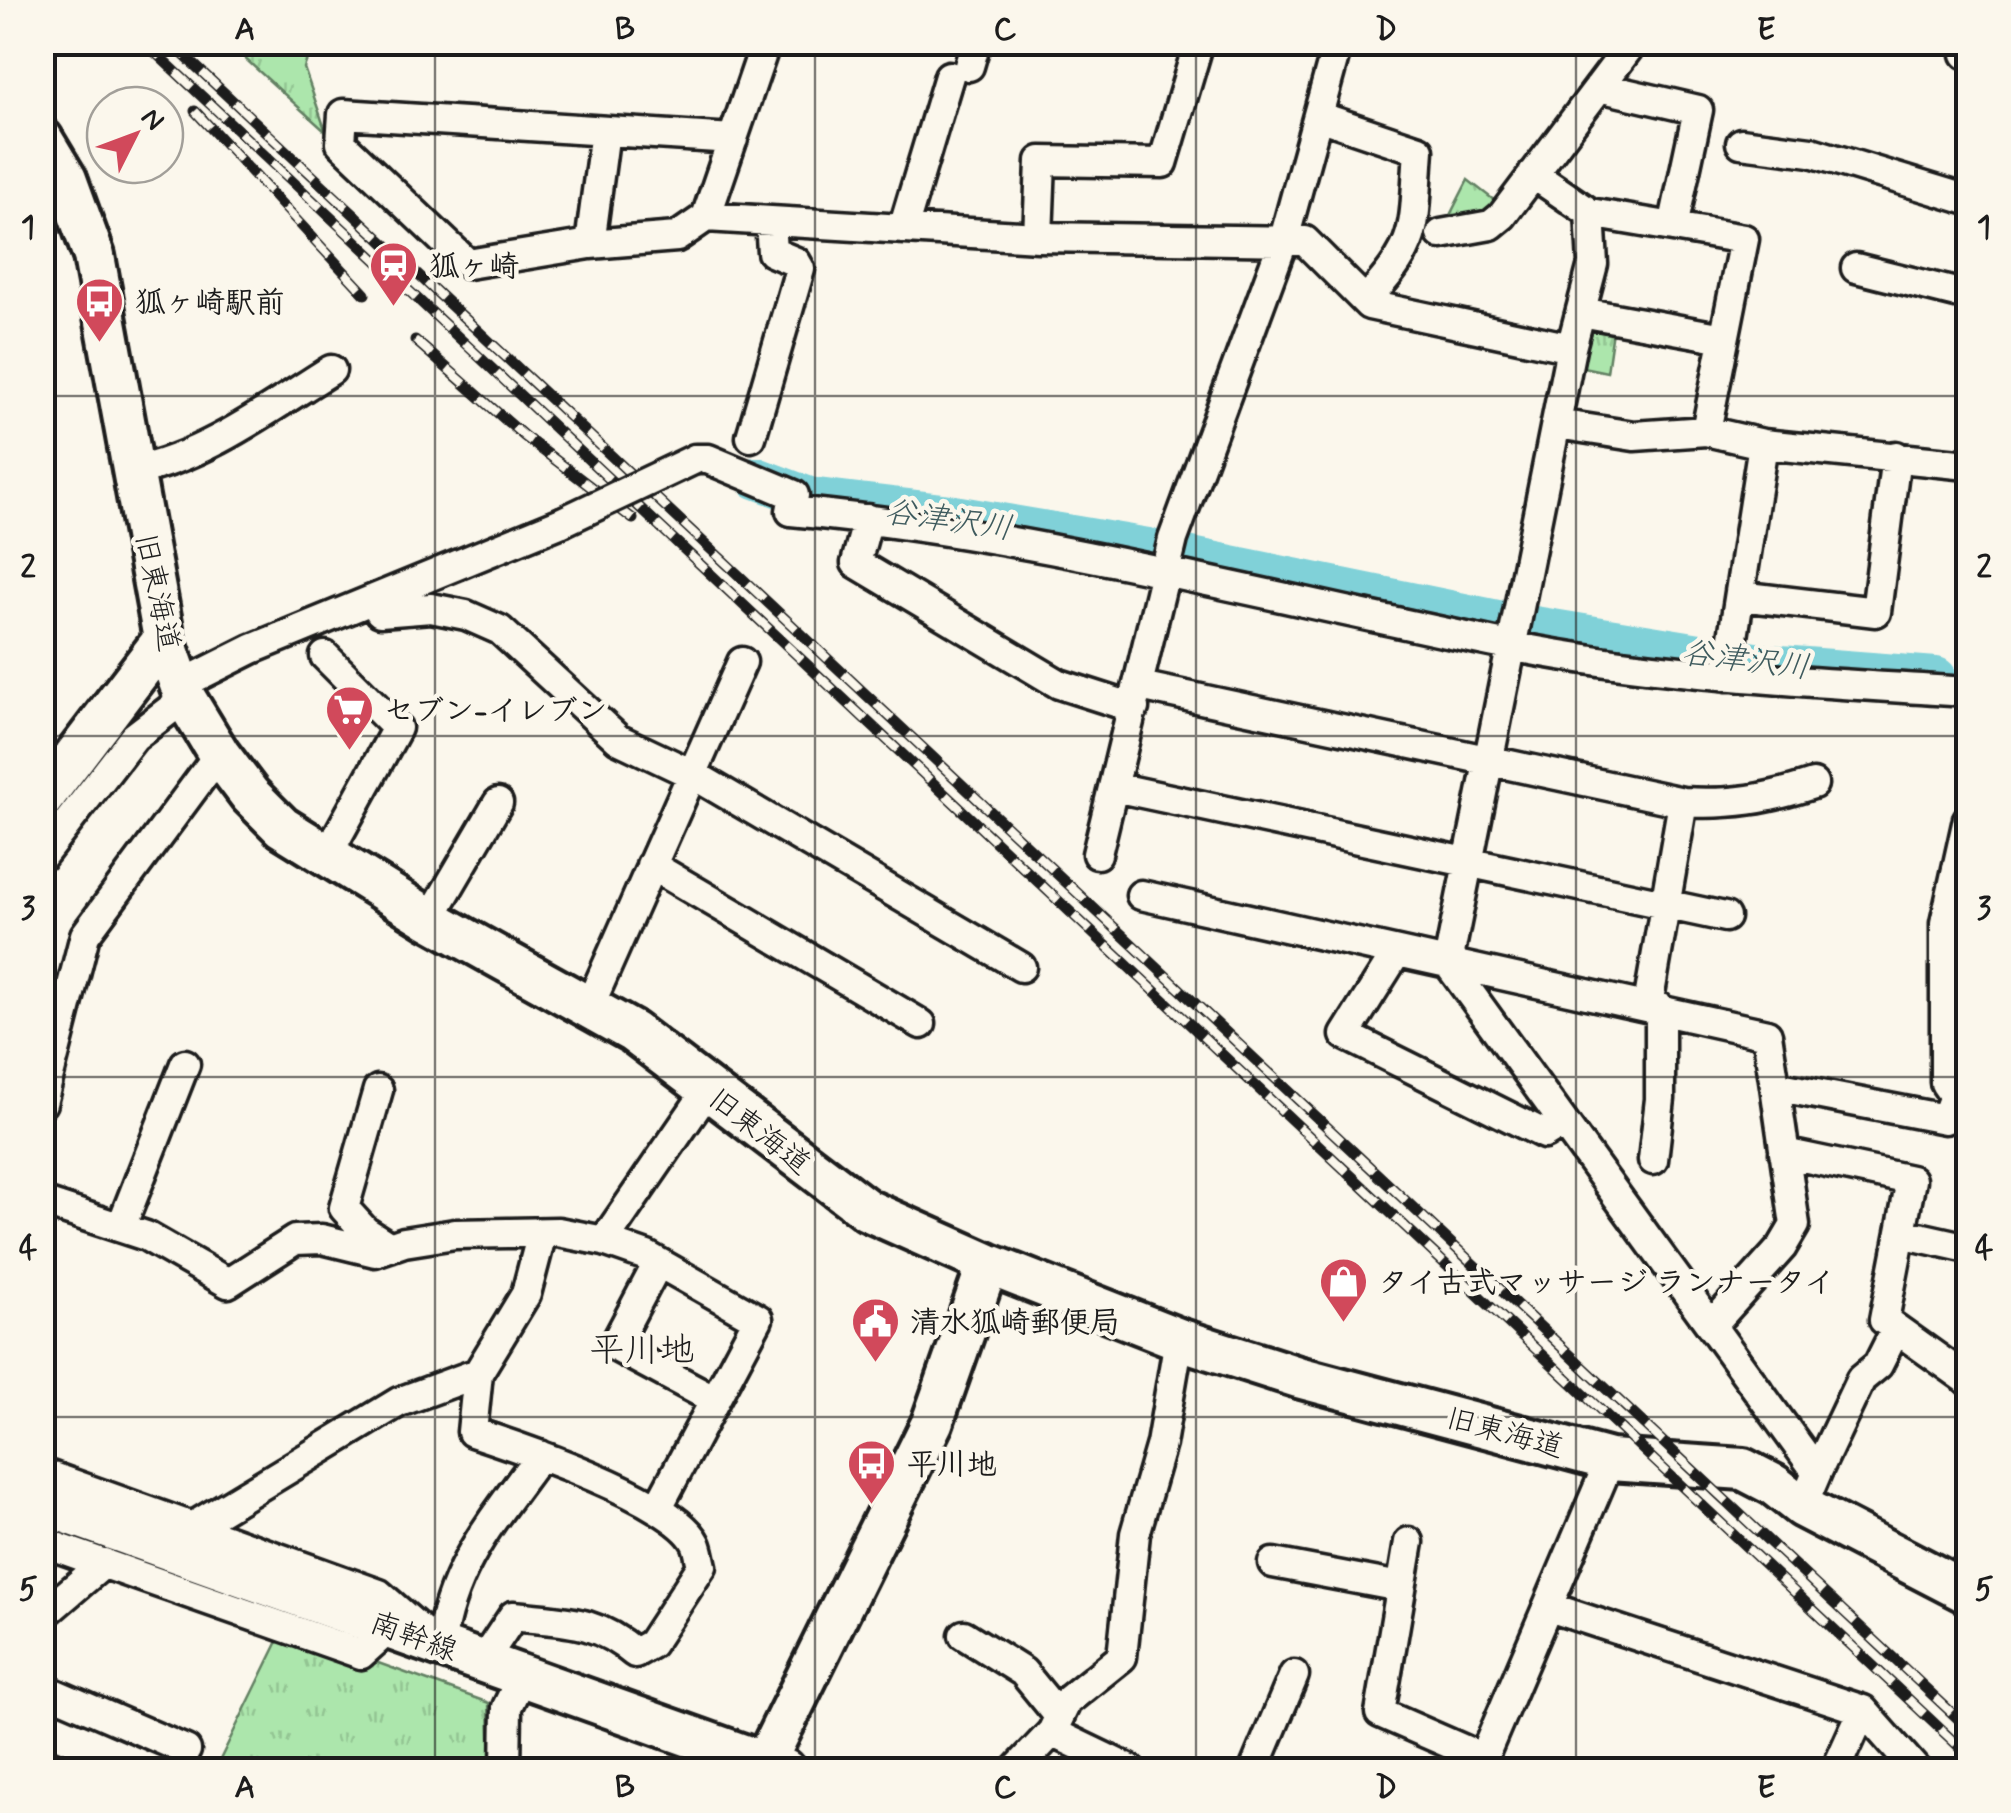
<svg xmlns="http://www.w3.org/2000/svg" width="2011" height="1813" font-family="Mynerve,'Klee One',sans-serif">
  <defs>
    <pattern id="grass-tufts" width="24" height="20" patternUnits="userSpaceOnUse" patternTransform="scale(2.5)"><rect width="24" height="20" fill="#ace6ac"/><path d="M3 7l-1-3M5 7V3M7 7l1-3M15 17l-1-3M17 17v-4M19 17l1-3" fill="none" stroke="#93c593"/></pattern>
  </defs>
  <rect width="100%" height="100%" fill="#fbf7ec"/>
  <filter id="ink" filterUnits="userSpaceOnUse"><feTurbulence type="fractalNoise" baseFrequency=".01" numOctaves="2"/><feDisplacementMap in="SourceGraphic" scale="20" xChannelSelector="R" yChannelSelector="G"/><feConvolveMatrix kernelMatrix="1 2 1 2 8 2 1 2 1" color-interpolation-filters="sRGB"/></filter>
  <g filter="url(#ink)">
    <path fill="url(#grass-tufts)" stroke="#648164" stroke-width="2.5" d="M 233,42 L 313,43 L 304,68 L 326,132 L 230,45 Z
      M 1468,180 L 1499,204 L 1491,217 L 1447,221 Z
      M 1589,324 L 1614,324 L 1607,372 L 1578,366 Z
      M 284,1629 L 489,1703 L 491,1770 L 215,1770 Z"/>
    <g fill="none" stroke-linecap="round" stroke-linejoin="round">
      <path stroke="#80d1d8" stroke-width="42" d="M 756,478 L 809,498 L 942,514 L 1148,549 L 1503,622 L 1767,665 L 1936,678"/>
      <defs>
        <path id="street" d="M 1966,54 L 1968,44
          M 969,66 L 976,42
          M 1599,87 L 1698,110 L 1673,227
          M 1318,116 L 1419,150 C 1413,228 1422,241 1365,301
          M 733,139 L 343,114 L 341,143 L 468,264 L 590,244 L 677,237 L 706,217 L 766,42
          M 1741,143 L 1811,152 L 1968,200
          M 1533,174 L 1590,213 L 1593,264 L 1571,348 L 1448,963 L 1817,1472 L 1802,1507
          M 1590,213 L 1744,239 L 1706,431
          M 706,217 L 1038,237 L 1305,241 L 1369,305 L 1571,348
          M 903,229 L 949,76
          M 1441,234 L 1491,225 L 1502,216 L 1633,42
          M 1038,237 L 1041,161 L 1163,163 L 1199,42
          M 590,244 L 605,131
          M 1856,268 L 1968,296
          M 1581,312 L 1724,338
          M 1557,424 L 1634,436 L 1706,431 L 1763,444 L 1968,465
          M 751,437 L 800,269 L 796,262 L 772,252 L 770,221
          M 695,459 L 708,459 L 794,495 L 791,511 C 1034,534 1271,598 1510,646 C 1661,676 1816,682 1968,692
          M 134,471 C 205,457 270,408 331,370
          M 868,519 L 856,563 L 1059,684 L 1134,708
          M 1740,596 L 1876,612 L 1896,456
          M 375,601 L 380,612 L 431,608 L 466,615 L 500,630 L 618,739 L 694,775 L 1021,967
          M 325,656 L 397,728 L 326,857
          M 1727,676 L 1763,444
          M 180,685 L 252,649 L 562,522
          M 1140,686 L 1683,802 L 1648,1005
          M 1114,787 L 1725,917
          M 1683,802 C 1731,805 1768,799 1813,784
          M 1097,854 L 1173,539 L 1284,239 L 1338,42
          M 42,856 L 134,737 L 185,698
          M 651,865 L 921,1024
          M 1141,895 L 1767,1034 L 1775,1086
          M 430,919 L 498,803
          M 1397,952 L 1345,1035 L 1544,1134 L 1562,1123
          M 588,1009 L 742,662
          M 378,1090 L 344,1208 L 365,1231 L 390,1247
          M 42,1103 L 85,935 L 219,754
          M 1784,1153 L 1911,1180 L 1884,1320 L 1968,1380
          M 1653,1160 L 1660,1099 L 1660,1008
          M 42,1202 L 146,1236 L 228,1283 L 295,1240 L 322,1239 L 375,1252 L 404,1242 L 455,1234 L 558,1232 L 604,1241 L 647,1256 L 758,1319 L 658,1507
          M 121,1227 L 185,1064
          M 1901,1233 L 1968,1248
          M 604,1241 L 707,1091
          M 658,1263 L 614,1346 L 715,1400
          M 1712,1325 L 1782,1247 L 1795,1225 L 1775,1086 L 1945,1119 L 1954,1096 L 1945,1083 L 1945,923 L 1968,819
          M 478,1373 L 472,1432 C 521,1448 674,1499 696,1543 C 699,1549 700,1559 702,1566 L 651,1644 L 635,1653 C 593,1618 565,1622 513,1616 L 483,1661
          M 1817,1472 L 1861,1379 L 1878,1365 L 1896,1329
          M 42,1473 L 379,1594 L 425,1634
          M 194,1526 L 399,1402 L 478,1373 L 526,1294 L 542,1233
          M 42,1542 L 361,1654 L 391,1627
          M 1409,1542 L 1380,1713 L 1483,1758
          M 1273,1563 L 1400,1587
          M 1549,1607 L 1863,1710
          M 42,1616 L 104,1563
          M 964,1635 L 1023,1672 L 1059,1716
          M 440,1646 C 451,1566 494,1519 540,1455
          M 42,1688 L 186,1750
          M 1052,1732 L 1131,1770
          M 42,1761 L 63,1770
          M 506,1770 L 507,1707 L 522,1676
          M 1016,1770 L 1052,1732 L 1067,1701 L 1122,1657 L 1135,1534 L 1161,1444 L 1179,1339
          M 1254,1770 L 1294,1675
          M 1478,1770 L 1610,1460
          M 1836,1770 L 1863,1710 L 1916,1770"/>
        <path id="secondary" d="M 42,139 L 66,179 L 94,256 L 164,639 L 185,698 L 219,754 L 250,795 L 282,827 L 430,919 L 633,1032 L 867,1210 L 988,1264 L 1179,1339 L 1298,1377 L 1610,1460 L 1743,1469 L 1774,1485 L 1802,1507 L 1968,1593
          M 42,799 L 164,639
          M 42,1504 L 785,1770
          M 761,1770 L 932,1423 L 988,1264"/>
      </defs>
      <use href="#street" stroke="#1c1c1c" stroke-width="35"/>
      <use href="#secondary" stroke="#1c1c1c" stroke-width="48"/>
      <use href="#street" stroke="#fbf7ec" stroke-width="28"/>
      <use href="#secondary" stroke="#fbf7ec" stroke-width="40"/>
      <defs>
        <path id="rail" d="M 144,42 L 1968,1755
          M 170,42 L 1968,1728
          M 195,111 L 365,294
          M 415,340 L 524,436 L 633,519"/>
      </defs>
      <use href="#rail" stroke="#1c1c1c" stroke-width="11"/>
      <use href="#rail" stroke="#fbf7ec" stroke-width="8" stroke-dasharray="22" stroke-linecap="butt"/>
      <defs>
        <path id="street-bridge" d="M 562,522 L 695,459"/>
      </defs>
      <use href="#street-bridge" stroke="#1c1c1c" stroke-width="35" stroke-linecap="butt"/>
      <use href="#street-bridge" stroke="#fbf7ec" stroke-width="28"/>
    </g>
  </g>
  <path fill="none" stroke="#1c1c1c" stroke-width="2.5" stroke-opacity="0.55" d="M 435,42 L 435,1770M 815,42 L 815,1770M 1196,42 L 1196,1770M 1576,42 L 1576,1770M 42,396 L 1968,396M 42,736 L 1968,736M 42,1077 L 1968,1077M 42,1417 L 1968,1417"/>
  <defs>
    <symbol id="station-pin" viewBox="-11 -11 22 30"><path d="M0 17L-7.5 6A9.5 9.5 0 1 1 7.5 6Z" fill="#d1495b" stroke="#fbf7ec"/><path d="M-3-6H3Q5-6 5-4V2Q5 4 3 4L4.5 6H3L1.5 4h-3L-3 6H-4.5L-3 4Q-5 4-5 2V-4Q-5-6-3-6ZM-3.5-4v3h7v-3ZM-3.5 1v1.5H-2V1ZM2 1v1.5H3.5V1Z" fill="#fff"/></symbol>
    <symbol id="bus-pin" viewBox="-11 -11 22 30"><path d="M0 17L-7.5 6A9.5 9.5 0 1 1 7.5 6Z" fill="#d1495b" stroke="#fbf7ec"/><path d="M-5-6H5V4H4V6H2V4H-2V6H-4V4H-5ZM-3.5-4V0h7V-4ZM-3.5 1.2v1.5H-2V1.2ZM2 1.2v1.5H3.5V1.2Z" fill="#fff"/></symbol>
    <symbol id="supermarket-pin" viewBox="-11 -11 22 30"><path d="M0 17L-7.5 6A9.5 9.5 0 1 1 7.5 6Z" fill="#d1495b" stroke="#fbf7ec"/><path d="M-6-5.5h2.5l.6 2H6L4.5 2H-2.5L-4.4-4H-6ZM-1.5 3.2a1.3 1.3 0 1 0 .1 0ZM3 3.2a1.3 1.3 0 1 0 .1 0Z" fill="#fff"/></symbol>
    <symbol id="shop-pin" viewBox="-11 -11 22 30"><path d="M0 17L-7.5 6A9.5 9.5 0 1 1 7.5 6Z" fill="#d1495b" stroke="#fbf7ec"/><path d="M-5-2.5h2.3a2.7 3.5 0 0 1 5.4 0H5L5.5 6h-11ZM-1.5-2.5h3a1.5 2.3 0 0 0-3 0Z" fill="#fff"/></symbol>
    <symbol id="civic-pin" viewBox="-11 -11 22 30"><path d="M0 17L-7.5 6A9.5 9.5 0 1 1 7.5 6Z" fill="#d1495b" stroke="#fbf7ec"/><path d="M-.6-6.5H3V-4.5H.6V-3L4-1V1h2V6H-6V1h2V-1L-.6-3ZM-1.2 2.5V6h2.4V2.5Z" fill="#fff"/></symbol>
  </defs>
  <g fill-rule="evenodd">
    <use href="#station-pin" x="366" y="238" width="55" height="75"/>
    <use href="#bus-pin" x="72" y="274" width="55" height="75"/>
    <use href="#supermarket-pin" x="322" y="682" width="55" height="75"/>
    <use href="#shop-pin" x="1316" y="1254" width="55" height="75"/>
    <use href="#civic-pin" x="848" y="1294" width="55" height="75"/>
    <use href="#bus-pin" x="844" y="1436" width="55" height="75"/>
  </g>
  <g text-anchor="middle" stroke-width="9" stroke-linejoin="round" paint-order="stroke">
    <g font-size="30" font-weight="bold" fill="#1c1c1c" stroke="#fbf7ec" text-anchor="start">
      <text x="429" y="276">狐ヶ崎</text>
      <text x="135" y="312">狐ヶ崎駅前</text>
      <text x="384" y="720">セブン-イレブン</text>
      <text x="1378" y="1292">タイ古式マッサージ ランナータイ</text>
      <text x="910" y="1332">清水狐崎郵便局</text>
      <text x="907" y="1474">平川地</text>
    </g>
    <g font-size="30" fill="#1c1c1c" stroke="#fbf7ec">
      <text transform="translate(158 592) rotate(78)" y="10">旧東海道</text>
      <text transform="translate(760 1131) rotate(38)" y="10">旧東海道</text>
      <text transform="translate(1505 1432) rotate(15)" y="10">旧東海道</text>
      <text transform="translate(414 1636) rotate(20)" y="10">南幹線</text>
    </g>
    <g font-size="32" font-style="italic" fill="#3f5b5e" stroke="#fbf7ec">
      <text transform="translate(949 519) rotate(8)" y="11">谷津沢川</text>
      <text transform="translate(1746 659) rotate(7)" y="11">谷津沢川</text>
    </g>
    <g font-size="35" fill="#1c1c1c" stroke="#fbf7ec">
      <text x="642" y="1361">平川地</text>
    </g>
  </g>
  <rect width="2011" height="1813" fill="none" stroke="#fbf7ec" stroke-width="110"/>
  <g transform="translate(135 135) rotate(48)"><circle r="48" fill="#fbf7ec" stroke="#a29f99" stroke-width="2.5"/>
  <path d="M0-8L18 38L0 25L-18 38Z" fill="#d1495b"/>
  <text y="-15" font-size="28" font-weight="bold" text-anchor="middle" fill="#1c1c1c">N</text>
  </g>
  <rect x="55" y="55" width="1901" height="1703" fill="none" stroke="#1c1c1c" stroke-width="4"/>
  <g font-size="32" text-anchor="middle" font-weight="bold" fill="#1c1c1c">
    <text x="245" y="39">A</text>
    <text x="625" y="39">B</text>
    <text x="1005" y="39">C</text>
    <text x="1386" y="39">D</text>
    <text x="1766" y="39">E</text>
    <text x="28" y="237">1</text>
    <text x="1984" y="237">1</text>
    <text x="28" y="577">2</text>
    <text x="1984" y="577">2</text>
    <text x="28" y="918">3</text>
    <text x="1984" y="918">3</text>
    <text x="28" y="1258">4</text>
    <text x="1984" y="1258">4</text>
    <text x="28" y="1599">5</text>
    <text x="1984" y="1599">5</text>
    <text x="245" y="1797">A</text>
    <text x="625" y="1797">B</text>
    <text x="1005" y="1797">C</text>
    <text x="1386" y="1797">D</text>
    <text x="1766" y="1797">E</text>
  </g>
</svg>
